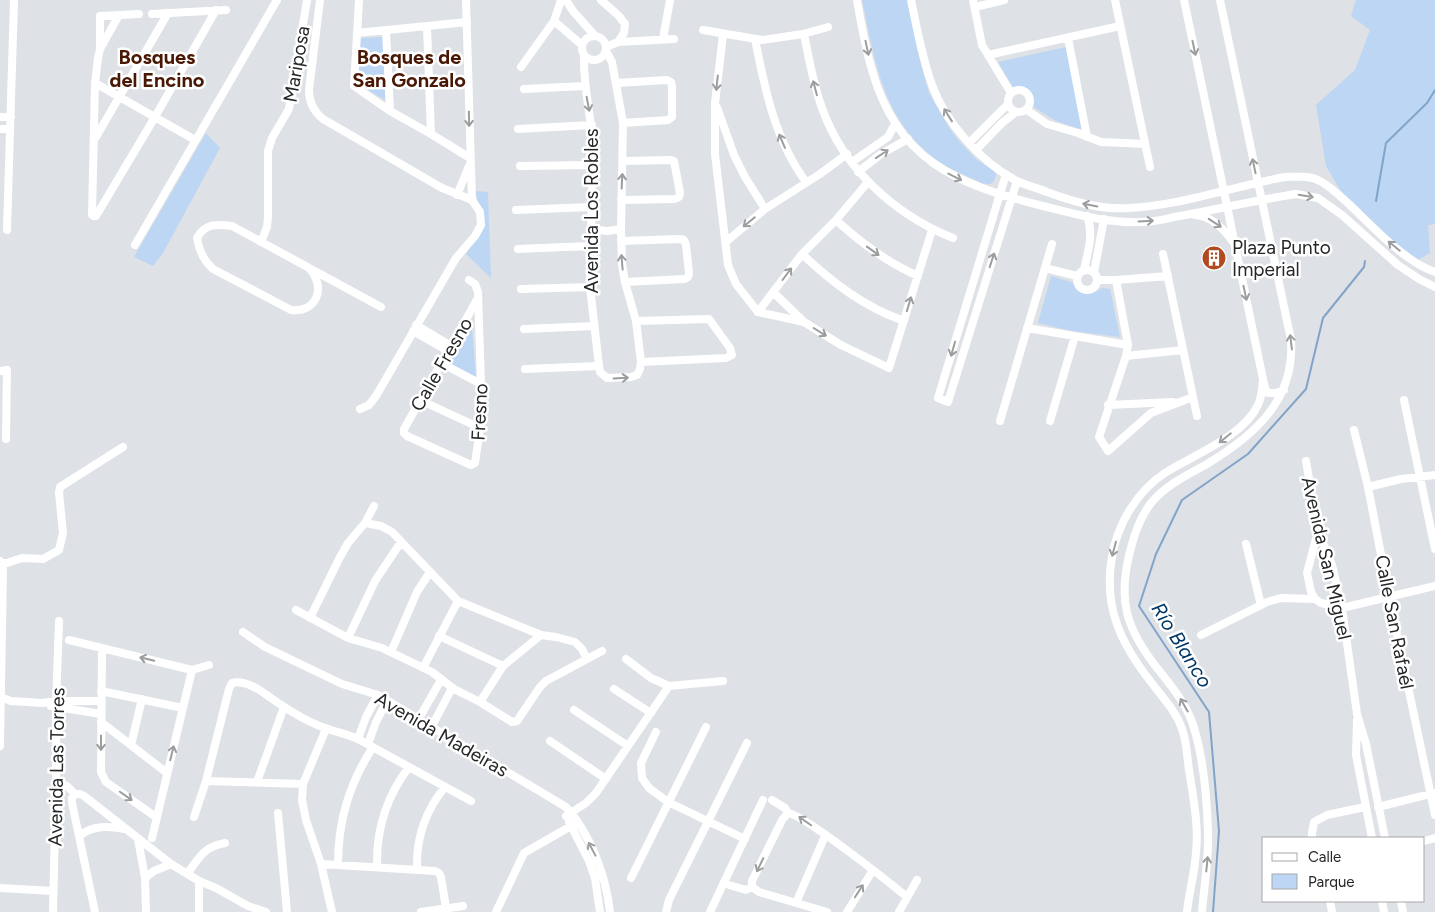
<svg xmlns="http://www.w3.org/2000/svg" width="1435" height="912" font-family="Figtree,sans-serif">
  <rect width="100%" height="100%" fill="#dee1e5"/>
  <path fill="#bcd6f3" d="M 862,0 L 907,0 L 918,53 L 929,93 L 952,132 L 960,142 L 976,159 L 994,171 L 996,175 C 994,183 991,186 982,183 C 967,176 949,169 935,159 C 882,118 875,61 862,0 Z
    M 1356,0 L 1435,0 L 1435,224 L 1428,225 L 1430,253 L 1416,261 L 1348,203 L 1326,166 L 1316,105 L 1355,70 L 1370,30 L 1351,16 Z
    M 385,37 L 385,100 L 355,82 L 360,38 Z
    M 1066,47 L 1083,130 L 1056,121 L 1032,106 C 1034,93 1027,86 1013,87 L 998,62 Z
    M 206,133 L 220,148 L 163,253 L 153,266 L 134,257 Z
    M 476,191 L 488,192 L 491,278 L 466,254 C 473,242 487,226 482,210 C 479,203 476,199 476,191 Z
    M 1051,276 L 1074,283 C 1080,297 1092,295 1102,288 L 1110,289 L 1120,337 L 1072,331 L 1038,323 Z
    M 471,316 L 476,377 L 447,363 Z"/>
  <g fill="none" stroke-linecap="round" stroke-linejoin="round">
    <path stroke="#82a4c8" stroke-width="2" d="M 1376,201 L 1386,143 L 1427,103 L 1435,90
      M 1213,912 L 1219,831 L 1209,712 L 1139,606 L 1156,554 L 1182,500 L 1248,454 L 1306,389 L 1323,318 L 1364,267 L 1365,261"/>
    <path stroke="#fff" stroke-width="8" d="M 320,0 L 309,90 C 309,102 313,111 323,119 L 442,188 L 472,200 L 480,212 L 481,225 L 475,236 L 456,258 L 376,396 L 369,405 L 360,409
      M 359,0 L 354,86 L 390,111 L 431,134 L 470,158
      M 466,0 L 472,200
      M 566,0 L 573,11 L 595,36
      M 601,0 L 619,16 L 625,24 L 624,33 L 618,42
      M 857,0 C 861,23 865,47 872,70 C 897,160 956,184 1039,205 C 1076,214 1115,226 1154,221 C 1163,220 1172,217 1180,216 C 1219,209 1257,200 1296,194 L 1318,198 L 1342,215 L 1398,265 L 1419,279 L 1435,287
      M 911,0 C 917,28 922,58 932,85 C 945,122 981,162 1015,180 C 1025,185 1037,188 1047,192 C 1074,202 1101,210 1129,208 C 1180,206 1234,186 1285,177 C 1296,177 1309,175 1320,181 C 1331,187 1340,196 1350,205 C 1373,227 1405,262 1435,272
      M 973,0 L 982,45 L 1011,93
      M 1115,0 L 1150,167
      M 1184,0 L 1263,379 C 1262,388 1262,397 1258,405 C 1243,437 1193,455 1165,473 C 1137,491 1117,525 1112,557 C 1103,607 1121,644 1151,682 C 1162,697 1176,711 1182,729 C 1187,742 1187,757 1189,770 C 1193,796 1199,826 1196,852 C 1195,872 1189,892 1187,912
      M 975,7 L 1004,0
      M 152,14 L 226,10
      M 554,21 L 582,45
      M 427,27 L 431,134
      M 703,30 L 762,40 L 803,34 L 828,27
      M 386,31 L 390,111
      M 357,33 L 467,22
      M 804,34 C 809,59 813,84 822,108 C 843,168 895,215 953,238
      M 723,35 L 715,103 L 715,154 L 728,265 L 736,284 L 758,312
      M582 48a12 12 0 1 1 24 0a12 12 0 1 1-24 0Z
      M 1068,38 L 1087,137
      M 663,39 L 670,0
      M 755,39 C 765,90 775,140 806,182
      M 100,47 L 100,16 L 139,14
      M 606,47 L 618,42 L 674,39
      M 988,55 L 1120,26
      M 584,56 C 583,87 591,114 593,145 L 590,287 L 599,366 L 600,372 L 607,378 L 631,377 L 637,375 L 640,369 L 641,362 L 636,321 L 625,282 L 622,264 L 621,229 L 623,123 L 612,62 L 606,51
      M 521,67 L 554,21 L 561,0
      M 95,83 L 195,140
      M 616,83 L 667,80 L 671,82 L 672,86 L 672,117 L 668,120 L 623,123
      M 524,89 L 584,86
      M1008 101a11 11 0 1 1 22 0a11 11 0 1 1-22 0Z
      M 717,107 L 734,155 L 745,177 L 765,209
      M 1027,110 L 1047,124 L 1078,133 L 1101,142 L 1145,144
      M 0,117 L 11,117
      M 0,129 L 10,129
      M 518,129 L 592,125
      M 96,137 L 168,13
      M 969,143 L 1008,104
      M 976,150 L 1002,123 L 1016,112
      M 852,162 L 888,137 L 895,124
      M 520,166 L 593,165
      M 858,172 L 881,154 L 908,139
      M 1006,174 L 938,398 L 948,402 L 1017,181
      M 457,195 L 469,166
      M 621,200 L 675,199 L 679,197 L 680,193 L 674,161 L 671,160 L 623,161
      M 516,210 L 592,207
      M 1195,215 C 1212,216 1224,229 1233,242
      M 94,216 L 96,216 L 155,117 L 216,10
      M 94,216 L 92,215 L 95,83 L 98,58 L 100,49 L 119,15
      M 836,220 C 861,243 886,262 918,276
      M 590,229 L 607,231 L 621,229
      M 7,230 L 14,0
      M 621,241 L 680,239 L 684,240 L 686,245 L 689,273 L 688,277 L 685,279 L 625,282
      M 727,241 L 765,209 L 820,174 L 847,154
      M 261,242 L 267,227 L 268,216 L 268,151 L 272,138 L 289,109 L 307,0
      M 135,245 L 277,0
      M 518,249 L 590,246
      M 802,254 C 833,283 864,307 904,321
      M 1163,254 L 1197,416
      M 309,268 C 326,286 318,313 291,310 L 213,269 C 204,261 199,251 197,238 C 205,223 217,224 232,226 L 381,307
      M 1045,268 L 1077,276
      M1077 280a10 10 0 1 1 20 0a10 10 0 1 1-20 0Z
      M 1084,270 C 1088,251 1094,234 1087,216
      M 1094,272 L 1104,219
      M 469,280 L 475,284 L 478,292 L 482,416 L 475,463 L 471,465 L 407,436 L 404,433 L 404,429 L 478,298
      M 1098,280 L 1116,280 L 1168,276
      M 1116,280 L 1128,345 L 1126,356 L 1099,437 L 1108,451 L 1151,413 L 1193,397
      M 521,289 L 590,287
      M 773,292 L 802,320
      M 758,312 L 804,322 L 841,345 L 889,368 L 932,230
      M 758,312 L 802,254 L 836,220 L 868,182
      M 636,321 L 709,319 L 730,348 L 732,355 L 726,358 L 641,362
      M 416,325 L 451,346
      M 1027,328 L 1128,345
      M 524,329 L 594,326
      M 413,331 L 448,351
      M 1126,356 L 1183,350
      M 441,363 L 481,384
      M 525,369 L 599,366
      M 0,371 L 7,370 L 6,439
      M 1264,383 L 1265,388 L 1268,393 L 1276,393 L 1284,390
      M 420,400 L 480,428
      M 1404,400 L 1435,549
      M 1108,405 L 1173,402
      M 1000,421 L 1052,244
      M 1050,421 L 1075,336
      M 1354,430 L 1368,487 L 1389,596 L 1435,815
      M 1306,461 L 1318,531 L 1332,565 L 1342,608 L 1357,714 L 1366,744 L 1385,838
      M 1368,487 L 1401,479 L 1435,475
      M 365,523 L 381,526 L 392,532 L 458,601 L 541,635 L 556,637 L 575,642 L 582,649 L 587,659
      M 1318,531 L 1307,573 L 1311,592 L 1315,599 L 1321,603 L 1342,608 L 1435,586
      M 1246,544 L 1261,605
      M 0,561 L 3,569 L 0,746
      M 2,563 L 7,563 L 22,558 L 43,559 L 59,550 L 63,533 L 59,493 L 60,487 L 123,447
      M 296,610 L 348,638 L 382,648 L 432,672 L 454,689 L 480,702 L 512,722 L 517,721 L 540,687 L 546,681 L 602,651
      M 310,618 L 339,559 L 348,543 L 365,523 L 374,506
      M 243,632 L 265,647 L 342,684 L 378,695 L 566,807 C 591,835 606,876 610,912
      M 1201,635 L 1267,602 L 1281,598 L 1315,599
      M 439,636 L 503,666
      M 348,638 L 375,581 L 401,542
      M 69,640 L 192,670 L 209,665
      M 102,648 L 101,772 L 106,782 L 156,817
      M 391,652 L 417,592 L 430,572
      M 626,659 L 651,678 L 669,686 L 723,681
      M 423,668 L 458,601
      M 614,689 L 651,713
      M 101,691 L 183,708
      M 0,697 L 11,701 L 42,703 L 57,701 L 101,701
      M 480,702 L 503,666 L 541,635
      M 51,706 L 101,714
      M 574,710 L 628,746
      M 418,720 L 441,680
      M 1357,720 L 1356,755 L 1372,838
      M 101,722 L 167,773
      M 431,728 L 452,688
      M 326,729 L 303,784 L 302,800 L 306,820 L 321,864 L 332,912
      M 656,732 L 641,763 L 642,778 L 649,788 L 668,802 L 745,839
      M 358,739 L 366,717 L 378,695
      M 550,741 L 606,779
      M 368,744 L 376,722 L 387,701
      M 131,745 L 142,699
      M 206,781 L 303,784
      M 56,782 L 67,786 L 75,794 L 80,794 L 84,796 L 171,864 L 199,881 L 216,888 L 248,906 L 266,912
      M 257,782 L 284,707
      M 75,794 L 72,798 L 72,803 L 95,912
      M 772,800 L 785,808 L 788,813 C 803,814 890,883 907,897
      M 1378,807 L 1435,793
      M 278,813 L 287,912
      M 566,816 L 586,803 L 596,793 L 669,686
      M 194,817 L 206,781 L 229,689 L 232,683 C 241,680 253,686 261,691 C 281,705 302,720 325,728 C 336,732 347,734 358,739 L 471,801
      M 569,822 L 589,861 L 595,878 L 600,912
      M 79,836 C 93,825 108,826 124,829
      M 152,838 L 192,670
      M 1312,838 L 1312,833 L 1314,822 L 1327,815 L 1365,807
      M 138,839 L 145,878 L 146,912
      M 1424,841 L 1435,838
      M 321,864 L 435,871 L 439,873 L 441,877 L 446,908
      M 338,865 C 338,821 349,784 373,747
      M 377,867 C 376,829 386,797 409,767
      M 417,869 C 416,837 425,811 445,787
      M 187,874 C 200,857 203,847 225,843
      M 145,878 L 154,871 L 171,864
      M 631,878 L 706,727
      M 729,885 L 746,890 L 752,887
      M 752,887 L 752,881 L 782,820 L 788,813
      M 752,887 L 759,892 L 827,912
      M 0,888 L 53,891
      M 1330,901 L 1332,912
      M 1382,901 L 1384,912
      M 1401,901 L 1403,912
      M 796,903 L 825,836
      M 53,912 L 56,782 L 56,704 L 59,621
      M 199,912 L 199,881
      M 421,912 L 463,906
      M 496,912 L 524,853 L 578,822
      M 666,912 L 669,900 L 747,743
      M 710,912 L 763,800
      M 847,912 L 873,870
      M 899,912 L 917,880
      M 1202,912 C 1204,886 1209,859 1208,833 C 1207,798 1204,761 1194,728 C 1188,707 1174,689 1161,673 C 1125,629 1116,599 1132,544 C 1136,529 1142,515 1151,503 C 1166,485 1187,475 1207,464 C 1255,435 1295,400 1291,340 L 1220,0"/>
  </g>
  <defs><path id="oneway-shaft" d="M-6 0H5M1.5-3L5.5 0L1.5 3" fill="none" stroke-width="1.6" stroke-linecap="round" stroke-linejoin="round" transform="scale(1.25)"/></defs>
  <g stroke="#9c9d9e">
    <use href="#oneway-shaft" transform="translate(867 48) rotate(78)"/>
    <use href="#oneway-shaft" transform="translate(1194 48) rotate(78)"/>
    <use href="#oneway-shaft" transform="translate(717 83) rotate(96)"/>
    <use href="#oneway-shaft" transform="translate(815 88) rotate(-105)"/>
    <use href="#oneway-shaft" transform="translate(588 104) rotate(79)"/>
    <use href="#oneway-shaft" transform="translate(948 115) rotate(-122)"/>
    <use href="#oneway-shaft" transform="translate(469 119) rotate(89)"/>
    <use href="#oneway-shaft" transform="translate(782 141) rotate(-113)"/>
    <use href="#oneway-shaft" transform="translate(882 154) rotate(-34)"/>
    <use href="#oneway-shaft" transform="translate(1254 166) rotate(-102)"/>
    <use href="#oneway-shaft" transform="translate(955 177) rotate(27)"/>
    <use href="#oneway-shaft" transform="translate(622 181) rotate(-87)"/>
    <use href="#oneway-shaft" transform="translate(1306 196) rotate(10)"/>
    <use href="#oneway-shaft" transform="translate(1090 205) rotate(-168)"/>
    <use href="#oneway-shaft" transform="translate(1146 221) rotate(-3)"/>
    <use href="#oneway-shaft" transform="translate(749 222) rotate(141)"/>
    <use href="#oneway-shaft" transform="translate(1215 223) rotate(33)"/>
    <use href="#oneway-shaft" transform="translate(1394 246) rotate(-141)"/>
    <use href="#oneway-shaft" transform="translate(873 251) rotate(36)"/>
    <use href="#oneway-shaft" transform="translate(992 260) rotate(-72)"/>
    <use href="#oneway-shaft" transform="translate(622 262) rotate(-95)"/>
    <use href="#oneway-shaft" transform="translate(787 274) rotate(-53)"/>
    <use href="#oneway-shaft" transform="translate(1245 293) rotate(78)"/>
    <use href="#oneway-shaft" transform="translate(909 304) rotate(-73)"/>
    <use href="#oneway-shaft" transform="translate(820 332) rotate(32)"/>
    <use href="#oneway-shaft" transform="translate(1291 342) rotate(-97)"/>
    <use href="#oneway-shaft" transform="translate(953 349) rotate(106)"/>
    <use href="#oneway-shaft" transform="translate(621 378) rotate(-3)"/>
    <use href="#oneway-shaft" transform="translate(1225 438) rotate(141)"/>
    <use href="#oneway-shaft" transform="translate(1114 549) rotate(105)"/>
    <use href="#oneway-shaft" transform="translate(147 659) rotate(-167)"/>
    <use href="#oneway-shaft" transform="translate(1184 705) rotate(-120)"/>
    <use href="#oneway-shaft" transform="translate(101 743) rotate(90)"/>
    <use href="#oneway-shaft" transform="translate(172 753) rotate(-76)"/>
    <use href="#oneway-shaft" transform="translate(126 796) rotate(35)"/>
    <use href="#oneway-shaft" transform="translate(805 821) rotate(-145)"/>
    <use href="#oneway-shaft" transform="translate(592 849) rotate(-118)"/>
    <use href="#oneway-shaft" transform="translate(1207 864) rotate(-84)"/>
    <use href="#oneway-shaft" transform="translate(760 865) rotate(116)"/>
    <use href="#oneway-shaft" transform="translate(859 891) rotate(-57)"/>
  </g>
  <defs>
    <symbol id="building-disc" viewBox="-11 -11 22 22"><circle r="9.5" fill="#b04a21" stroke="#fff"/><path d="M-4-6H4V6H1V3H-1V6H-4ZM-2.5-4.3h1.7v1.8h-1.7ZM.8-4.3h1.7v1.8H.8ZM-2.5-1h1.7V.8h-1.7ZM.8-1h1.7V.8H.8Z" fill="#fff"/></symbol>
  </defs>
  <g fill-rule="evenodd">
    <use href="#building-disc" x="1200" y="244" width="28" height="28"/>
  </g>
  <g text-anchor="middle" stroke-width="5" stroke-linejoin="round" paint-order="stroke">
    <g font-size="19" fill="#242627" stroke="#fff">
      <text transform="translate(296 64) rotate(-80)" y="7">Mariposa</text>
      <text transform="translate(591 211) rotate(-90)" y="7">Avenida Los Robles</text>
      <text transform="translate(441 364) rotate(-60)" y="7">Calle Fresno</text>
      <text transform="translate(479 412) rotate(-87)" y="7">Fresno</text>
      <text transform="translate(1327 558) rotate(77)" y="7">Avenida San Miguel</text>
      <text transform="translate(1395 622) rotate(79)" y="7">Calle San Rafaél</text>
      <text transform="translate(442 734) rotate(30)" y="7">Avenida Madeiras</text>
      <text transform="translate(56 767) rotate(-89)" y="7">Avenida Las Torres</text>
    </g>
    <g font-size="19" fill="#242627" stroke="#fff" text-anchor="start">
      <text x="1232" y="254">Plaza Punto<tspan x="1232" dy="22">Imperial</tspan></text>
    </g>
    <g font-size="20" font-weight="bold" fill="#481804" stroke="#fff">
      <text x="157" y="64">Bosques<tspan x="157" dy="23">del Encino</tspan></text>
      <text x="409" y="64">Bosques de<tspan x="409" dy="23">San Gonzalo</tspan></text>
    </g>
    <g font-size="20" font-style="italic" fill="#003764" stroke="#fff">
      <text transform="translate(1182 645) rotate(58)" y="7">Río Blanco</text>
    </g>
  </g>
  <rect x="1262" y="837" width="162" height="65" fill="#ffffff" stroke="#a7a8a9"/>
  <rect x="1272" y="853" width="25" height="8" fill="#ffffff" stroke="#a7a8a9"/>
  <text x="1308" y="862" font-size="15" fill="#242627">Calle</text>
  <rect x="1272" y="874" width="25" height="15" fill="#bcd6f3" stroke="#a7a8a9"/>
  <text x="1308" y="887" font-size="15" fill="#242627">Parque</text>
</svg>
